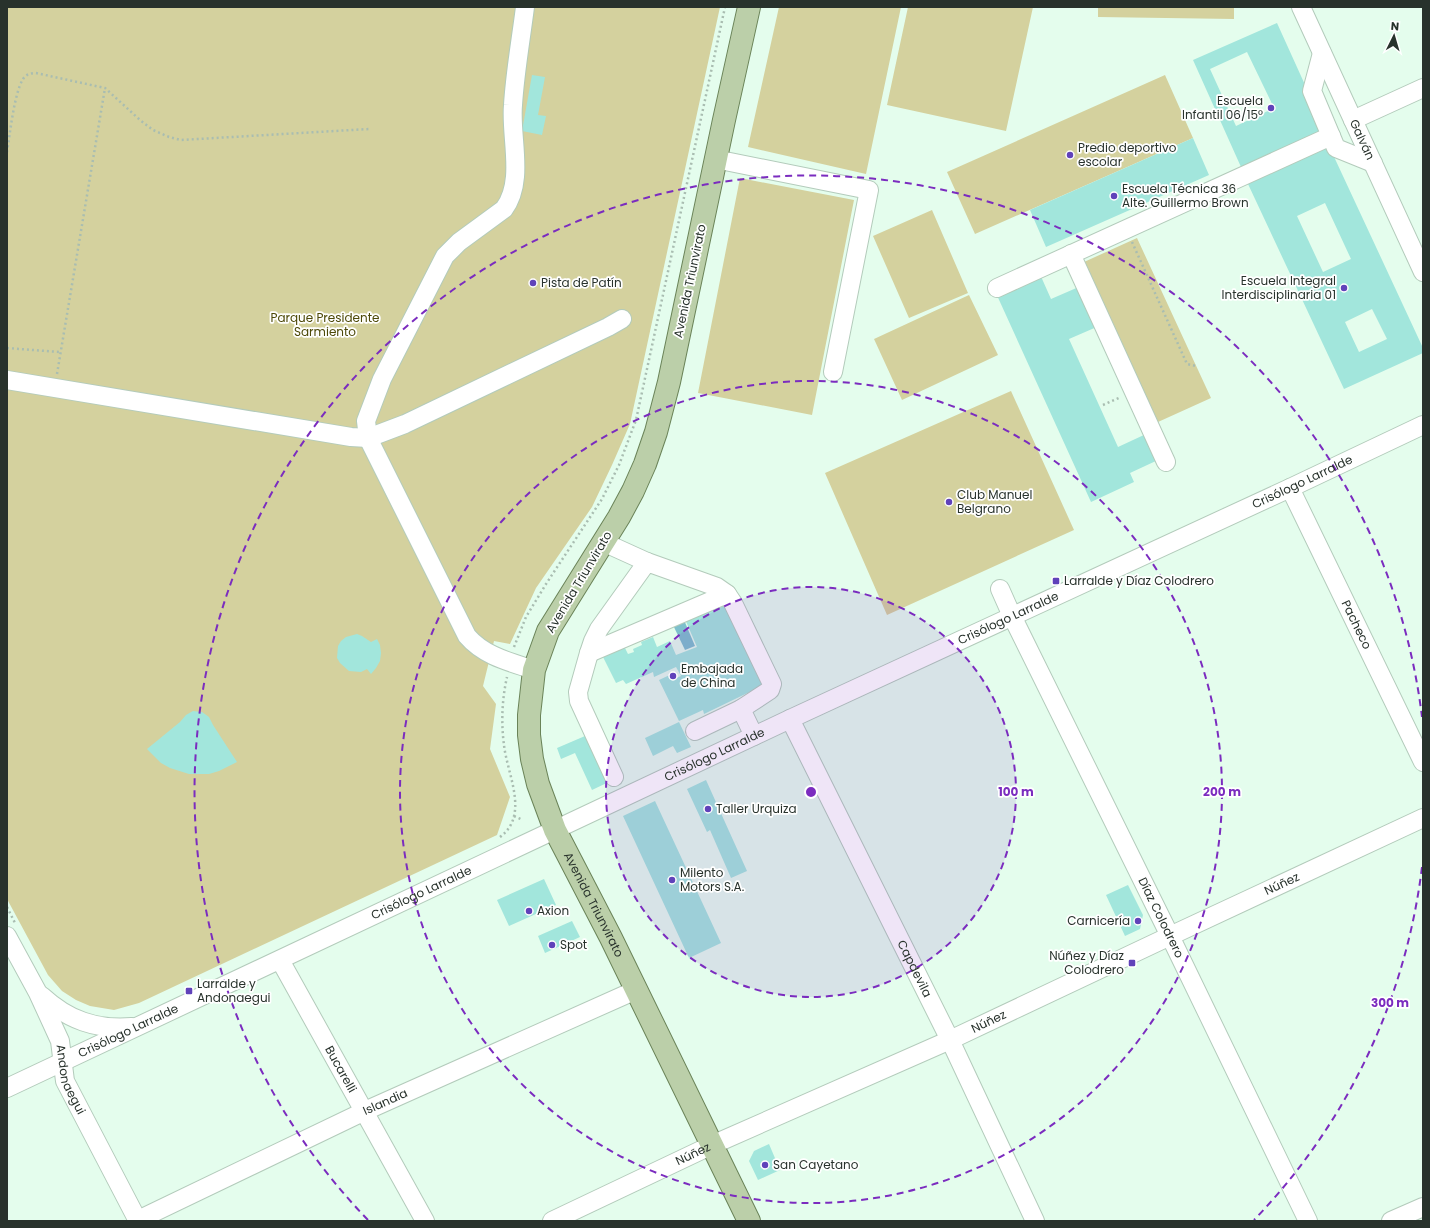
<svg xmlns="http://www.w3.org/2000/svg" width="1430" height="1228" font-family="Poppins,sans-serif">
  <rect width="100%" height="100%" fill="#e4fded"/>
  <path fill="#d4d19e" d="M 7,7 L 720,7 L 630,424 L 612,465 L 592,507 L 536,588 L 510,644 L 494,641 L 483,686 L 496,704 L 490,749 L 510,797 L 497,835 L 139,1003 L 114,1010 L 90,1006 L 76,1000 L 62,991 L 48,975 L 7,899 Z
    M 779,7 L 901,7 L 866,174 L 748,147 Z
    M 908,7 L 1033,7 L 1006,131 L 887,105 Z
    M 1098,7 L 1234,7 L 1234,19 L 1098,17 Z
    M 1165,75 L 1193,138 L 975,234 L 947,172 Z
    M 740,178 L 854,200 L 812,415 L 698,393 Z
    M 932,210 L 968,293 L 909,318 L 873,236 Z
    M 1137,238 L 1211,398 L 1158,422 L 1084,262 Z
    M 969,295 L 998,355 L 902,400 L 874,339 Z
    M 1011,391 L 1074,530 L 887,615 L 825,473 Z"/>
  <path fill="#7ec0cd" d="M 684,620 L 695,646 L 685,650 L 673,625 Z"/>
  <path fill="#a2e6dc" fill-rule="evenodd" d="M 1277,23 L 1325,129 L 1241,167 L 1193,60 ZM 1247,52 L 1274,108 L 1236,126 L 1210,69 Z
    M 532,75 L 545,77 L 538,115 L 546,116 L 542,135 L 522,131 Z
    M 1193,138 L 1209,175 L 1046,247 L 1030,210 Z
    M 1329,146 L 1423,348 L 1423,353 L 1344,389 L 1248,184 ZM 1325,203 L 1351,259 L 1323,272 L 1297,216 ZM 1372,309 L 1387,339 L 1359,352 L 1345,322 Z
    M 1039,272 L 1051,299 L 1081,286 L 1099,326 L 1069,339 L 1118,447 L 1146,434 L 1158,460 L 1130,473 L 1134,482 L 1091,502 L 995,291 Z
    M 727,600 L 766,684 L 704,714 L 703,710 L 679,721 L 659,680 L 674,673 L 676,678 L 681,676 L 676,667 L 654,677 L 653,672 L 626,684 L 623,680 L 616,683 L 603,657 L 613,652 L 623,644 L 628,654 L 634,652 L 633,649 L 642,645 L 641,642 L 653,637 L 657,647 L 670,641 L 676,655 L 697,647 L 685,619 Z
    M 357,634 L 362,636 L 371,642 L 377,639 L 380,645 L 381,653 L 380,661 L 376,668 L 371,674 L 367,669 L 361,672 L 349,671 L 340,663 L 337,658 L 338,646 L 341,641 L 346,637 Z
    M 193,711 L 202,712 L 209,717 L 213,725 L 237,762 L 219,771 L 209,774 L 189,774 L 170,768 L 161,763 L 147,749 L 180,722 L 186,715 Z
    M 679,722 L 691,747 L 677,753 L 673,746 L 653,756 L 645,738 Z
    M 592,733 L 613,780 L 592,790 L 575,753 L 561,759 L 557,748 Z
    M 706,780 L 747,871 L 731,878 L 710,830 L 707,832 L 687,789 Z
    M 655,801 L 721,943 L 689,958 L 623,816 Z
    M 544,879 L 556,905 L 509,926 L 497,900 Z
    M 1128,885 L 1143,915 L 1140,929 L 1125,936 L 1106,895 Z
    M 572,921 L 580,937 L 545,953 L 538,936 Z
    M 769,1144 L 780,1170 L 758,1180 L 749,1161 L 754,1151 Z"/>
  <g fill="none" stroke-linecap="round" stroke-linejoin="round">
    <defs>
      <g id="minor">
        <path d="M 525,7 C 521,39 515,72 513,105 C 510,137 525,181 504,209 L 459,242 L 445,256 L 382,379 L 366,421 L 368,438 L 467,636 C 484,656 510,662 534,670"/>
        <path id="s1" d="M 1301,7 L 1423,272"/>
        <path d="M 1322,53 L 1312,91 L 1336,148 L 1373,163"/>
        <path d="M 1353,120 L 1423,88"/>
        <path d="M 715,159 L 869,190 L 833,372"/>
        <path d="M 1071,254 L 1166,462"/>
        <path d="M 997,288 L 1331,136"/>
        <path d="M 7,380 L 351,437 L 368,438 L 405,424 L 608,327 L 622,319"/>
        <path id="s2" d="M 1290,488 L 1423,762"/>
        <path d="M 603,542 L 647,562"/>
        <path id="s3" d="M 1000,589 L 1012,616 L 1170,936 L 1308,1221"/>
        <path d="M 589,653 L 727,594"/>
        <path id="s4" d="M 790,719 L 950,1040 L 1035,1221"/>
        <path d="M 695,731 L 741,709"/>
        <path d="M 614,777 L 579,701 L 578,692 L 589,653 L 593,641 L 599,629 L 647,562 L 717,587 L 727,594 L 733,603 L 772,684 L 770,690 L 741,709 L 754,736"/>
        <path id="s5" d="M 7,936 L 38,993 L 60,1041 L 65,1081 L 138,1221"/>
        <path id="s6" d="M 280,960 L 425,1221"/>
        <path d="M 42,996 C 68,1020 96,1030 132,1027"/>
        <path id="s7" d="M 7,1088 L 790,719 L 1290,488 L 1423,425"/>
        <path id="s8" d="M 138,1220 L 365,1111 L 636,990"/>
        <path id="s9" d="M 552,1221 L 712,1145 L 950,1040 L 1170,936 L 1423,818"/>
        <path d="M 1391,1221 L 1423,1207"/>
      </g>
      <g id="major">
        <path id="s10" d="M 749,7 L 724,120 L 669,382 L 656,432 L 645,464 L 633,491 L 619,517 L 548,631 L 534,670 L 529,715 L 529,735 L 532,759 L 538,784 L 555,830 L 611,938 L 749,1221"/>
      </g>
    </defs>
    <use href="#minor" stroke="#b3cbbb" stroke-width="20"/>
    <use href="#major" stroke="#6a8358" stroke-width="24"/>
    <path stroke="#a9bdb1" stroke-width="2.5" stroke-dasharray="2 3" stroke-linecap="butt" d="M 7,152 C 10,134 14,94 23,79 C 26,74 31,73 36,73 L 105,88 L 140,120 L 153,130 L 169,137 L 181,140 L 369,129
      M 1132,242 L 1187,364 L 1196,366
      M 7,348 L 60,352
      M 57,374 L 105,88
      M 1103,405 L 1121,397
      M 514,647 L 526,617 L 546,584 L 602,499 L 619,465 L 636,420 L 725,7
      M 514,816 L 523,820
      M 500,837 C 530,815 507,774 504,745 C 501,723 502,699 507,677
      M 7,907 L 15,923"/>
    <use href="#minor" stroke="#fff" stroke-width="18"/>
    <use href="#major" stroke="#bbcfa9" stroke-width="22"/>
  </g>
  <circle cx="811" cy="792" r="205" fill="#7b2cbf" fill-opacity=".12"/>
  <g fill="none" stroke="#7b2cbf" stroke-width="2" stroke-dasharray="7 5">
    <circle cx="811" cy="792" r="205"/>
    <circle cx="811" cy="792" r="411"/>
    <path d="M1422 867A616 616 0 0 1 1254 1220M368 1220A616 616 0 1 1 1422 717"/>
  </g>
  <g fill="#6042ba" stroke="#fff" stroke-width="1.5">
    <circle cx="1271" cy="108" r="4"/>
    <circle cx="1070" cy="155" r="4"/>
    <circle cx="1114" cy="196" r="4"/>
    <circle cx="533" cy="283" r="4"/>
    <circle cx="1344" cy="288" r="4"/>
    <circle cx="949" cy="502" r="4"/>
    <rect x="1052" y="577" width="8" height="8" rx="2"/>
    <circle cx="673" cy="676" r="4"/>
    <circle cx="708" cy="809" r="4"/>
    <circle cx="672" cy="880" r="4"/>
    <circle cx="529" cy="911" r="4"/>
    <circle cx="1138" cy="921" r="4"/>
    <circle cx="552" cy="945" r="4"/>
    <rect x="1128" y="959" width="8" height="8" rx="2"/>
    <rect x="185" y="987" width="8" height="8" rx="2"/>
    <circle cx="765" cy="1165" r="4"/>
  </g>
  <g text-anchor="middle" stroke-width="3.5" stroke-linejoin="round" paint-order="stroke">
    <g font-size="12" fill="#28322c" stroke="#fff" text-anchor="start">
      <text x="1263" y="105" text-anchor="end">Escuela<tspan x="1263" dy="14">Infantil 06/15°</tspan></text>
      <text x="1078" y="152">Predio deportivo<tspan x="1078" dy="14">escolar</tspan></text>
      <text x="1122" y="193">Escuela Técnica 36<tspan x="1122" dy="14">Alte. Guillermo Brown</tspan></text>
      <text x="1336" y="285" text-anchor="end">Escuela Integral<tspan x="1336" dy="14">Interdisciplinaria 01</tspan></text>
      <text x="541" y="287">Pista de Patín</text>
      <text x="957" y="499">Club Manuel<tspan x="957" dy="14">Belgrano</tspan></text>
      <text x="1064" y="585">Larralde y Díaz Colodrero</text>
      <text x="681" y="673">Embajada<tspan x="681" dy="14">de China</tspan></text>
      <text x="716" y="813">Taller Urquiza</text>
      <text x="680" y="877">Milento<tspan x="680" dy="14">Motors S.A.</tspan></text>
      <text x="537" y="915">Axion</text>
      <text x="1130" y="925" text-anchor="end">Carnicería</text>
      <text x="560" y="949">Spot</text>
      <text x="1124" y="960" text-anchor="end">Núñez y Díaz<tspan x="1124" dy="14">Colodrero</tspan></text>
      <text x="197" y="988">Larralde y<tspan x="197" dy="14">Andonaegui</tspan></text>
      <text x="773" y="1169">San Cayetano</text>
    </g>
    <g font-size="12" fill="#28322c" stroke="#fff">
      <text dy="4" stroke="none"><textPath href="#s1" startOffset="146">Galván</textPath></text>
      <text transform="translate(690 281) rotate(-78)" y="4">Avenida Triunvirato</text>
      <text dy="4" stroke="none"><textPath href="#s7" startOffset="1430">Crisólogo Larralde</textPath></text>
      <text transform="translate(579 582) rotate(-59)" y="4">Avenida Triunvirato</text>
      <text dy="4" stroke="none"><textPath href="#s7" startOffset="1106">Crisólogo Larralde</textPath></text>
      <text dy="4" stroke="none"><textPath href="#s2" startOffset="152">Pacheco</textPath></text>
      <text dy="4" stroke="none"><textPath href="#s7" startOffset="782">Crisólogo Larralde</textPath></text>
      <text dy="4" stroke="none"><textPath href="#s9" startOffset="804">Núñez</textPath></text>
      <text dy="4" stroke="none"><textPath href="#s7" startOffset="458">Crisólogo Larralde</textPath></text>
      <text dy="4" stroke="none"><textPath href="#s10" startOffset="952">Avenida Triunvirato</textPath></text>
      <text dy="4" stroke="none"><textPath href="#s3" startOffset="366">Díaz Colodrero</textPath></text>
      <text dy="4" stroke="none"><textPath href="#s4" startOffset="279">Capdevila</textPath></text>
      <text dy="4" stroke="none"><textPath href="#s9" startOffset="480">Núñez</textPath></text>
      <text dy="4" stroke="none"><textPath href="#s7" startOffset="134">Crisólogo Larralde</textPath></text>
      <text dy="4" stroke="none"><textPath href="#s6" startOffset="125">Bucarelli</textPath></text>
      <text dy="4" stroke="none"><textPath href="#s5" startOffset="158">Andonaegui</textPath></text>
      <text dy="4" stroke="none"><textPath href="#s8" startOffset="274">Islandia</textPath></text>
      <text dy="4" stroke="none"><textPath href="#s9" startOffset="156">Núñez</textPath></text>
    </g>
    <g font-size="12" fill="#4d4908" stroke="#fff">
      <text x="325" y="322">Parque Presidente<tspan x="325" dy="14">Sarmiento</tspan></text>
    </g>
  </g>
  <circle cx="811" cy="792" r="6" fill="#7b2cbf" stroke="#fff" stroke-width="2"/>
  <g font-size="12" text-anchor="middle" font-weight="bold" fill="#7b2cbf" stroke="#fff" stroke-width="3.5" stroke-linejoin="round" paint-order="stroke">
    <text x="1016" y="796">100 m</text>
    <text x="1222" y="796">200 m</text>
    <text x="1390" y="1007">300 m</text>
  </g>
  <rect width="1430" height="1228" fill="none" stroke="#28322c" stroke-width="16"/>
  <g transform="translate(1394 36) rotate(5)" stroke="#ffffff" stroke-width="3" paint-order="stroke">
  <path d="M0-3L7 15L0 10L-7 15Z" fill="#28322c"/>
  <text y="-6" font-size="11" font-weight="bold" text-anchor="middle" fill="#28322c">N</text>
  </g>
</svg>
